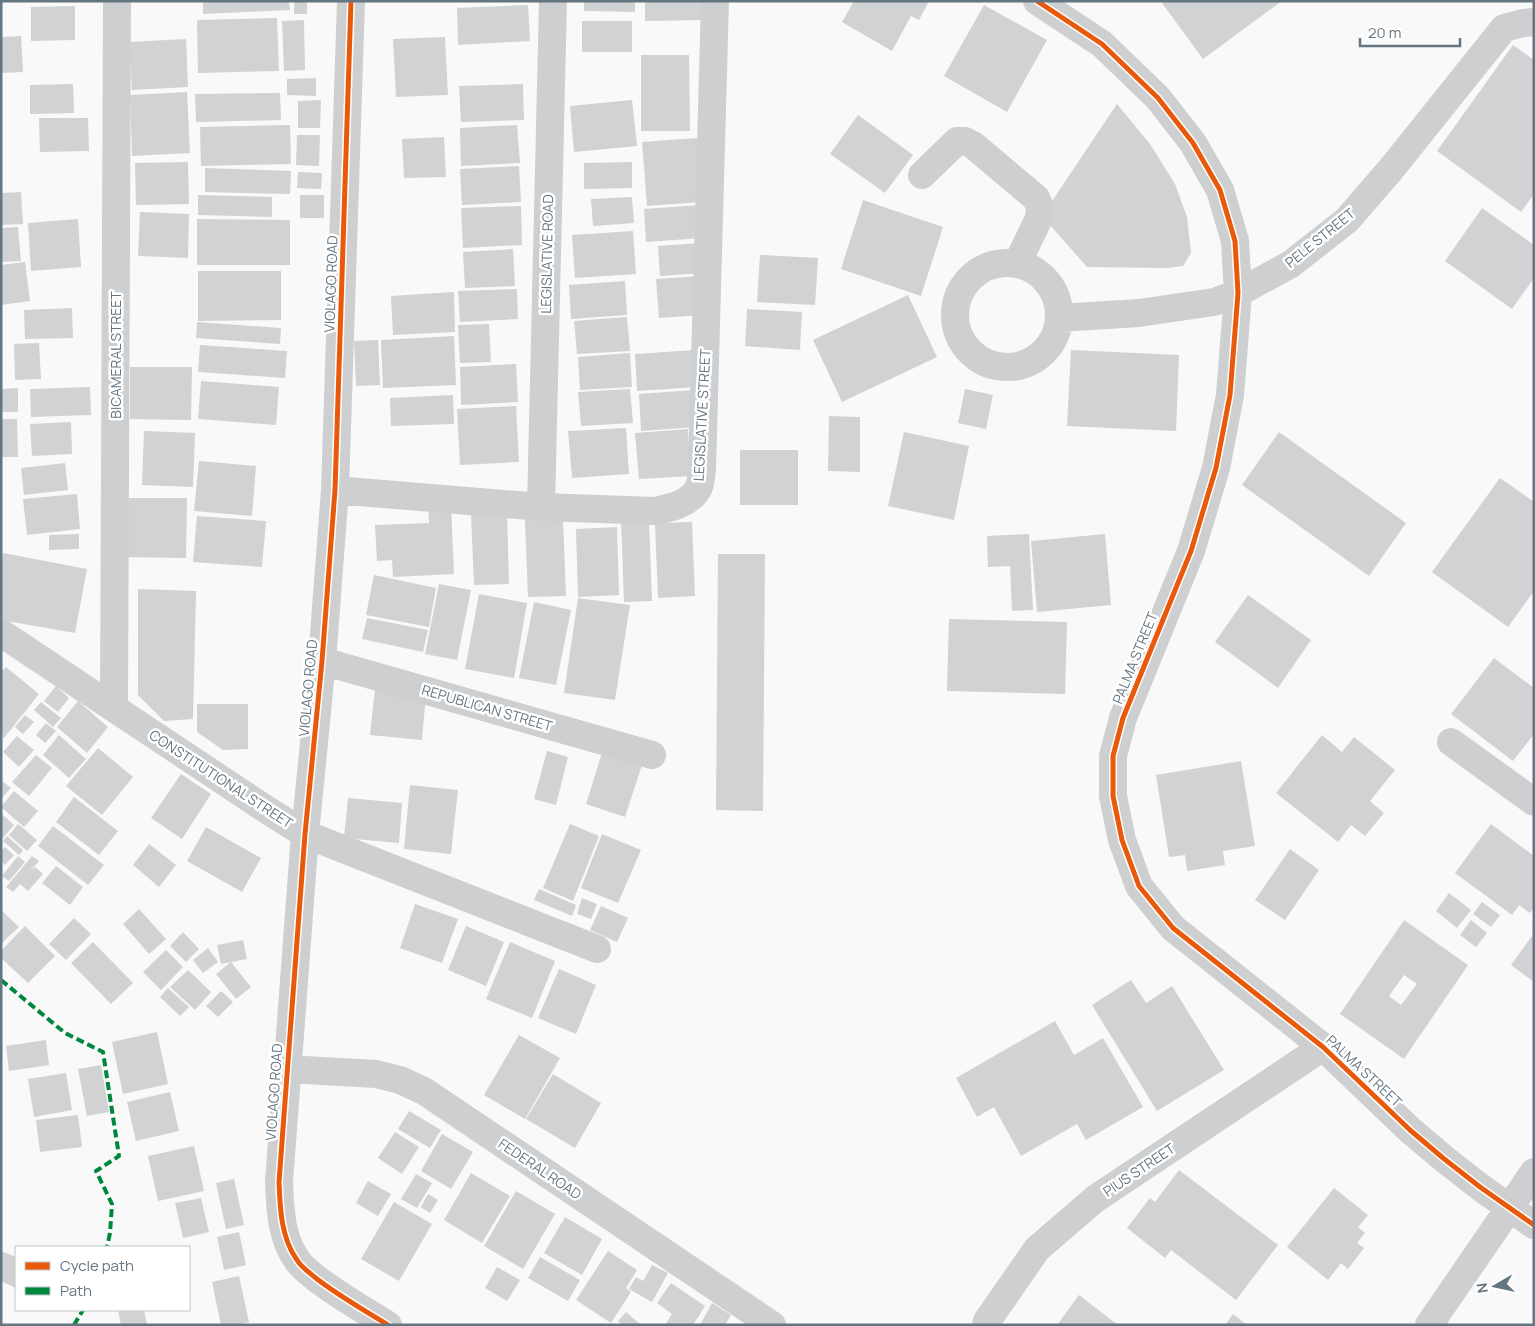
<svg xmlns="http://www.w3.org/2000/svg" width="1535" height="1326" font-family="Manrope,sans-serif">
  <rect width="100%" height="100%" fill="#f9f9f9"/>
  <path fill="#d0d2d3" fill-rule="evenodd" d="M 203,1 L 289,1 L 290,10 L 203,14 Z
    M 294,1 L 307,1 L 307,14 L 294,14 Z
    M 584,1 L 635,1 L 635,12 L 584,11 Z
    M 645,1 L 701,1 L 701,20 L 645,21 Z
    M 854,1 L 929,1 L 919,20 L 911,16 L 892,51 L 842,22 Z
    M 1165,1 L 1282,1 L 1203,59 L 1162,3 Z
    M 528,5 L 530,41 L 458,45 L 457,8 Z
    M 984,5 L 1047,40 L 1007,112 L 944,76 Z
    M 75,6 L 75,40 L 31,41 L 31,7 Z
    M 277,18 L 279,71 L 198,73 L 197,20 Z
    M 304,20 L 305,70 L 284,71 L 282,21 Z
    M 582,21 L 632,21 L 632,52 L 582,52 Z
    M 21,36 L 23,72 L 1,73 L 1,37 Z
    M 445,37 L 448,95 L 396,97 L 393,39 Z
    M 186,39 L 188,87 L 132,90 L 129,42 Z
    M 1513,45 L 1534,60 L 1534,194 L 1521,212 L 1437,151 Z
    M 641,55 L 689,55 L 690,131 L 641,131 Z
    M 316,78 L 316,96 L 287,95 L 287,79 Z
    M 73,84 L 74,113 L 30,114 L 30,85 Z
    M 523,84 L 524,120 L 461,122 L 459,86 Z
    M 187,92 L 190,153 L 132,156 L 130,95 Z
    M 280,93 L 281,120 L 196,122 L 195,94 Z
    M 321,100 L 320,128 L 298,128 L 298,101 Z
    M 632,100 L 637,146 L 574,152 L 570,106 Z
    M 1117,104 L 1150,144 L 1175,184 L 1187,217 L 1191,253 L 1183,266 L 1168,268 L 1087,267 L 1042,216 Z
    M 858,115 L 913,155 L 885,193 L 830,154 Z
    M 39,118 L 88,118 L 89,151 L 40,152 Z
    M 290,125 L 291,164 L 201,166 L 200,127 Z
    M 517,125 L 520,163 L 461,166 L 460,128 Z
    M 297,135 L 320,135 L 319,166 L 296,165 Z
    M 444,137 L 446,177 L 404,178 L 402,139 Z
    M 697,138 L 701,202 L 647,206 L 642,142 Z
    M 188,162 L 189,204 L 136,205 L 135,163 Z
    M 632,162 L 632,188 L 584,189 L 584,163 Z
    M 519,166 L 521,202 L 462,205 L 460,169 Z
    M 205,168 L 291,171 L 290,194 L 205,192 Z
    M 298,172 L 322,173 L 321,189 L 297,188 Z
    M 21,192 L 23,224 L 1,225 L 1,193 Z
    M 198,195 L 272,197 L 272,217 L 198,215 Z
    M 300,195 L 324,195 L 324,218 L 300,218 Z
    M 632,197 L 634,223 L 593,226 L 591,199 Z
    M 863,200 L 943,227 L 921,296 L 841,269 Z
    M 700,205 L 702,238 L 646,242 L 644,209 Z
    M 521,206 L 522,245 L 463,248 L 461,208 Z
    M 1482,208 L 1534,245 L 1534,278 L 1512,309 L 1445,261 Z
    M 140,212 L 189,214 L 188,258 L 138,256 Z
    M 78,219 L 81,267 L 31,271 L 28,223 Z
    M 197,219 L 290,220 L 290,265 L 197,265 Z
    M 18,227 L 21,261 L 1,262 L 1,228 Z
    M 633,231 L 636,274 L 575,278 L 572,235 Z
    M 701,243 L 703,273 L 660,276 L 658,246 Z
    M 513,249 L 515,286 L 465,288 L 463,252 Z
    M 760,255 L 818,258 L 815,305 L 757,302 Z
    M 25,262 L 30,301 L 1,305 L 1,265 Z
    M 198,271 L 281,271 L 281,320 L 198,321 Z
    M 700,276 L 702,315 L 659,318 L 656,279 Z
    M 625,281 L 627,315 L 571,319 L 569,285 Z
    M 517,289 L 518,319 L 460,322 L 458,291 Z
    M 454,292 L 455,332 L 393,335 L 391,296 Z
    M 908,295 L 937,357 L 842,402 L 813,340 Z
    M 72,308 L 73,338 L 25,339 L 24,310 Z
    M 747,309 L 802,312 L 800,350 L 745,346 Z
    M 627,317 L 630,351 L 577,354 L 574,321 Z
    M 197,322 L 281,328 L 280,344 L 196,338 Z
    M 489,324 L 491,362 L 460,363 L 458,325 Z
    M 454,336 L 456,385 L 383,388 L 381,340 Z
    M 378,340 L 380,385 L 356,386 L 354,341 Z
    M 39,343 L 41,379 L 15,380 L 14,344 Z
    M 200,345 L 287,351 L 285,378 L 198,372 Z
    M 695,350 L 698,387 L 637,391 L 635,354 Z
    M 1071,350 L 1179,355 L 1176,431 L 1067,426 Z
    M 630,353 L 632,387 L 580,390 L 578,357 Z
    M 516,364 L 518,402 L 461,405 L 460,367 Z
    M 130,367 L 192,367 L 191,420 L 130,419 Z
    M 201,381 L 279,387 L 276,425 L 198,419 Z
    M 90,387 L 91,415 L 31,417 L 30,389 Z
    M 18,388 L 18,412 L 1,412 L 1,389 Z
    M 630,389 L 633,423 L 581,426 L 578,392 Z
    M 965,389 L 993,395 L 986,429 L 958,423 Z
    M 694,390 L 697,427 L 641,431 L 639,394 Z
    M 453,395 L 454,424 L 391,426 L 390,398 Z
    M 516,406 L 519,462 L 460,465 L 457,409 Z
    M 829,416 L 860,417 L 860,472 L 828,471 Z
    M 1,419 L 17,419 L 18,457 L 1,457 Z
    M 71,422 L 72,454 L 32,456 L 30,424 Z
    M 626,428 L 629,474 L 572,478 L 568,431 Z
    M 688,429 L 691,476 L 639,479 L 635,433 Z
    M 144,431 L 195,433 L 193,487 L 142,485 Z
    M 904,432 L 969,446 L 954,520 L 888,506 Z
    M 1279,432 L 1406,523 L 1369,576 L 1242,485 Z
    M 740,450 L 798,450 L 798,505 L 740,505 Z
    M 199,461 L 256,466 L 252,516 L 194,511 Z
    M 65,463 L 68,490 L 24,495 L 21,468 Z
    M 1500,478 L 1534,502 L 1534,591 L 1508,627 L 1432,572 Z
    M 77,494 L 80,529 L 27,535 L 23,499 Z
    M 120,498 L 187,498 L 186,558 L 119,557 Z
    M 451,505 L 454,574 L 393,577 L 392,560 L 377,561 L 375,525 L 429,523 L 428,506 Z
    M 507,513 L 509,584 L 474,585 L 471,514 Z
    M 197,516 L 266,521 L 262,567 L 193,562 Z
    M 563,518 L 566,596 L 528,597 L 525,520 Z
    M 621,520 L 649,520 L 652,601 L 624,602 Z
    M 692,522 L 695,596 L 658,598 L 655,523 Z
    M 617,527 L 619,595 L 578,597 L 576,529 Z
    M 79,534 L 79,549 L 49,550 L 49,535 Z
    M 1029,534 L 1033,610 L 1012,611 L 1010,566 L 988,567 L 987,536 Z
    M 1105,534 L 1111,605 L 1037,612 L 1031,541 Z
    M 3,553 L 87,569 L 75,633 L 1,620 L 1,565 Z
    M 718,554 L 765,554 L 763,811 L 716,810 Z
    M 374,575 L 436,588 L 429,627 L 366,615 Z
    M 439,584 L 471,590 L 457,660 L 425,654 Z
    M 138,589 L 196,591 L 193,719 L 164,721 L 138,695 Z
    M 479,594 L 527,603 L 514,678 L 465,669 Z
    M 1248,595 L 1311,640 L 1278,688 L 1215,642 Z
    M 578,598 L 630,605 L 615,700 L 564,693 Z
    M 534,602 L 571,610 L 556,685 L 519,678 Z
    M 367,618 L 428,630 L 423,652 L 362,639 Z
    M 949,619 L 1067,622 L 1065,694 L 947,691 Z
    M 1494,658 L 1534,688 L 1534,734 L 1513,761 L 1451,714 Z
    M 6,667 L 39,694 L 4,738 L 1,736 L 1,672 Z
    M 56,686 L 69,698 L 58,712 L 44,701 Z
    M 375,689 L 426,694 L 422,740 L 370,735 Z
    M 78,701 L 108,727 L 87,753 L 57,727 Z
    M 41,702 L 61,718 L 53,727 L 34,710 Z
    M 197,704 L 248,704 L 248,749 L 223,750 L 197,732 Z
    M 25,715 L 34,722 L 23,734 L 15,727 Z
    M 46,723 L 56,731 L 45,743 L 36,735 Z
    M 59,735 L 86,759 L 69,778 L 43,755 Z
    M 1322,735 L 1342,752 L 1354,737 L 1395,770 L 1370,801 L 1384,813 L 1365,836 L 1351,825 L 1338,842 L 1276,793 Z
    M 17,736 L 34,750 L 19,767 L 3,752 Z
    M 605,743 L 645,756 L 625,817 L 586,804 Z
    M 98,748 L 133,777 L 102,815 L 66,786 Z
    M 547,751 L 568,757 L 556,805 L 534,799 Z
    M 36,755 L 52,768 L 29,796 L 12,782 Z
    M 1241,761 L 1255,846 L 1223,851 L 1225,865 L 1187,871 L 1185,855 L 1169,857 L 1156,775 Z
    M 181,774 L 211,794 L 182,839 L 151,818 Z
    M 1,780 L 11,788 L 1,799 Z
    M 410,785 L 458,790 L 451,854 L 404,849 Z
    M 14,791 L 38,811 L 24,827 L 1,807 Z
    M 74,797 L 118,831 L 99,855 L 56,822 Z
    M 348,798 L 402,803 L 399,843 L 344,838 Z
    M 3,815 L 14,825 L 1,840 L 1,816 Z
    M 18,824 L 37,840 L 27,851 L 9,835 Z
    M 570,824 L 599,836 L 573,901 L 543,888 Z
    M 1491,824 L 1534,856 L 1534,907 L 1530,913 L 1519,905 L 1512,915 L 1455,873 Z
    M 53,826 L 104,865 L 88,885 L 38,846 Z
    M 206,827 L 261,858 L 242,892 L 187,861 Z
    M 602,834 L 641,850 L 618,903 L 581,888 Z
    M 7,836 L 23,850 L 19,855 L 3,841 Z
    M 149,844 L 176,865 L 159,887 L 133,865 Z
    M 5,847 L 14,855 L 5,865 L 1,861 L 1,851 Z
    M 1290,849 L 1319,870 L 1285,920 L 1255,900 Z
    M 18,856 L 25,862 L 9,881 L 2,876 Z
    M 32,856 L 39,861 L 31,870 L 35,867 L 43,874 L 28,891 L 20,884 L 13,892 L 6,887 Z
    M 56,866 L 83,887 L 70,905 L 42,883 Z
    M 539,889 L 576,905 L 572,916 L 534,900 Z
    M 1449,893 L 1471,910 L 1457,928 L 1436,911 Z
    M 582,898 L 597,904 L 591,919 L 577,914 Z
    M 1482,902 L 1500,915 L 1491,927 L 1473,914 Z
    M 415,904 L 458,919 L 442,963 L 400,948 Z
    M 601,906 L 628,918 L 617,942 L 590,930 Z
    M 139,909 L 166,939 L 149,954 L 123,924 Z
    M 1,910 L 19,927 L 1,944 Z
    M 74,918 L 91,934 L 66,960 L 49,944 Z
    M 1404,920 L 1468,965 L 1404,1059 L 1340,1014 ZM 1404,975 L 1417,984 L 1401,1005 L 1389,996 Z
    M 1471,920 L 1487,933 L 1476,947 L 1460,935 Z
    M 25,926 L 55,956 L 28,983 L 1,958 L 1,951 Z
    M 466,926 L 504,942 L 486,986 L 448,970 Z
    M 183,932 L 199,949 L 186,962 L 170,946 Z
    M 1534,933 L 1534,982 L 1511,965 Z
    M 243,940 L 247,959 L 221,964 L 217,945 Z
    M 93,942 L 133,983 L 111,1004 L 71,963 Z
    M 510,942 L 555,961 L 532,1018 L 486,999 Z
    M 208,948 L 218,962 L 203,973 L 193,960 Z
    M 166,950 L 183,967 L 161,990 L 143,972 Z
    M 231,962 L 251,987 L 236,999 L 216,974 Z
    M 559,969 L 596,985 L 576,1034 L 538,1018 Z
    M 188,970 L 211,992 L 195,1010 L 170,987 Z
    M 1131,980 L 1146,1003 L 1172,986 L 1224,1070 L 1157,1111 L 1092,1005 Z
    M 168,988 L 189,1007 L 180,1016 L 160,997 Z
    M 221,991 L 233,1002 L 218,1017 L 206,1006 Z
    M 1055,1021 L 1074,1055 L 1103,1038 L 1143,1107 L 1086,1140 L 1077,1124 L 1021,1156 L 994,1107 L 977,1117 L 956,1078 Z
    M 157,1032 L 168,1084 L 123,1094 L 112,1042 Z
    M 519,1035 L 560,1058 L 525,1119 L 484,1095 Z
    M 46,1040 L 49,1065 L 9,1071 L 6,1046 Z
    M 101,1065 L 109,1112 L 87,1116 L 78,1069 Z
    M 66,1073 L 72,1110 L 34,1117 L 28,1079 Z
    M 553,1074 L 601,1103 L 575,1148 L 526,1119 Z
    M 170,1092 L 179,1131 L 136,1141 L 127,1102 Z
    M 409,1111 L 441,1130 L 430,1148 L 398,1129 Z
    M 78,1115 L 82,1147 L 40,1152 L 36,1120 Z
    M 395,1132 L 419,1147 L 402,1174 L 378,1158 Z
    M 442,1134 L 473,1152 L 451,1189 L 421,1171 Z
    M 194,1146 L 204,1191 L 158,1201 L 148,1156 Z
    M 1179,1170 L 1278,1245 L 1236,1300 L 1171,1250 L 1165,1258 L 1127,1228 L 1150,1198 L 1155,1202 Z
    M 471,1173 L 510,1196 L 482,1243 L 444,1220 Z
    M 416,1174 L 432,1183 L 417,1208 L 401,1199 Z
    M 234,1179 L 244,1225 L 226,1229 L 216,1183 Z
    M 368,1181 L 391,1194 L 378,1216 L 356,1203 Z
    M 1334,1188 L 1368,1215 L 1358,1227 L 1365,1233 L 1357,1243 L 1364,1248 L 1348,1269 L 1341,1263 L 1328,1280 L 1287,1247 Z
    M 516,1191 L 555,1214 L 523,1269 L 484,1246 Z
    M 428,1194 L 438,1200 L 430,1213 L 421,1207 Z
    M 201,1198 L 209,1232 L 183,1238 L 175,1203 Z
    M 394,1202 L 432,1224 L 399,1281 L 361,1259 Z
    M 565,1217 L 602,1239 L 582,1275 L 544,1253 Z
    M 239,1232 L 246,1265 L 224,1270 L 217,1237 Z
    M 1,1251 L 16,1257 L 16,1288 L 1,1281 Z
    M 608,1251 L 637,1270 L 626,1288 L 631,1292 L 611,1323 L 576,1300 Z
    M 540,1257 L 580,1280 L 568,1301 L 528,1278 Z
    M 652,1265 L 668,1273 L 652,1302 L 629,1289 L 636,1277 L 643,1281 Z
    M 497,1267 L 520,1280 L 507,1301 L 485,1288 Z
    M 239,1276 L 249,1322 L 236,1325 L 221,1325 L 212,1282 Z
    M 671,1283 L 705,1306 L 693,1325 L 665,1325 L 672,1314 L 657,1303 Z
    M 1079,1295 L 1118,1325 L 1057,1325 Z
    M 712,1303 L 731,1315 L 725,1325 L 700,1325 Z
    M 118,1310 L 144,1310 L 147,1325 L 121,1325 Z
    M 626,1312 L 641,1325 L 622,1325 L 618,1321 Z
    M 1233,1314 L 1247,1325 L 1225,1325 Z"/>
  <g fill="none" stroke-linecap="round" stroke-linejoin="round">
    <path stroke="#cecfd0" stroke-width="28" d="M 351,1 L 335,490 L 322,661 L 305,834 L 279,1182 C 280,1208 281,1238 297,1260 C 302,1268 310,1273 317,1279 C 339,1296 364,1310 388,1325
      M 1037,1 L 1102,44 L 1158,98 L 1193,143 L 1220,190 L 1235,241 L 1238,293 L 1230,395 L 1216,468 L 1191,551 L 1123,718 L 1113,756 L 1113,796 L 1122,840 L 1139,886 L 1173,928 L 1323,1047 L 1410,1130 L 1443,1158 L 1480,1187 L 1534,1225
      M 922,175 L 957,141 L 965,141 L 973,145 L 1036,198 L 1040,207 L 1039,218 L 1017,264
      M955 315a52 52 0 1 1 104 0a52 52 0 1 1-104 0Z
      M 1059,318 L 1139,313 L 1214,302 L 1238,293 L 1291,264 L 1347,220 L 1392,168 L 1504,28 L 1523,23 L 1534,22
      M 335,490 L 541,507 L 655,511 C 670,508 689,504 698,489 C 701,485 701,475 702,469 L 715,1
      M 541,507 L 553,1
      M 1,633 L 261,806 L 305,834 L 597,949
      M 322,661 L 652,755
      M 114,708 L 117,1
      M 1451,742 L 1534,802
      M 287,1069 L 376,1074 L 400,1080 L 424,1091 L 772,1325
      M 986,1325 L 987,1321 L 1037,1249 L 1095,1199 L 1323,1047
      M 1429,1325 L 1534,1172"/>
    <path stroke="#00873e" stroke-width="4" stroke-dasharray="8 4" stroke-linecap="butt" d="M 1,980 L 65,1033 L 103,1052 L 119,1156 L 96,1171 L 112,1204 L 110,1233 L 107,1247
      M 74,1325 L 83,1310"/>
    <defs>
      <path id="cycleway" d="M 351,1 L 335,490 L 322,661 L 305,834 L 279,1182 C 280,1208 281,1238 297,1260 C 302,1268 310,1273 317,1279 C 339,1296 364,1310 388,1325
        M 1037,1 L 1102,44 L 1158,98 L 1193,143 L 1220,190 L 1235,241 L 1238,293 L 1230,395 L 1216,468 L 1191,551 L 1123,718 L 1113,756 L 1113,796 L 1122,840 L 1139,886 L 1173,928 L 1323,1047 L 1410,1130 L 1443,1158 L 1480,1187 L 1534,1225"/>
    </defs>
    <use href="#cycleway" stroke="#fff" stroke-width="8"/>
    <use href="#cycleway" stroke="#e8590c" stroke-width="5"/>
  </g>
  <g text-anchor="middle" stroke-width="5" stroke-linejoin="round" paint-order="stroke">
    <g font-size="14" fill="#657683" stroke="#fff">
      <text transform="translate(1320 238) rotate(-39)" y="5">PELE STREET</text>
      <text transform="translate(547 254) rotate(-89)" y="5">LEGISLATIVE ROAD</text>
      <text transform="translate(331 284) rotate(-88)" y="5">VIOLAGO ROAD</text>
      <text transform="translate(116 355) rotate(-90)" y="5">BICAMERAL STREET</text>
      <text transform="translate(702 415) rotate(-87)" y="5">LEGISLATIVE STREET</text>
      <text transform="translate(1135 658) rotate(-68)" y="5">PALMA STREET</text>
      <text transform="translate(308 688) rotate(-85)" y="5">VIOLAGO ROAD</text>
      <text transform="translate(487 708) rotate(16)" y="5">REPUBLICAN STREET</text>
      <text transform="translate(221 779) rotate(33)" y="5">CONSTITUTIONAL STREET</text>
      <text transform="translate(1364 1071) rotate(43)" y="5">PALMA STREET</text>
      <text transform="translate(274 1092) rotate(-86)" y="5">VIOLAGO ROAD</text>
      <text transform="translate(540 1169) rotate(34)" y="5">FEDERAL ROAD</text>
      <text transform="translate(1139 1170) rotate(-34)" y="5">PIUS STREET</text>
    </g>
  </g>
  <rect width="1535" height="1326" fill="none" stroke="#657683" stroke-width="5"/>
  <rect x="15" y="1246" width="175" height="65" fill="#ffffff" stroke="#c1c8cd"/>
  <rect x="25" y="1262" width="25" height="8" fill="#e8590c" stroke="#c1c8cd"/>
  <text x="60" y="1271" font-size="15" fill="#657683">Cycle path</text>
  <rect x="25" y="1287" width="25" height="8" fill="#00873e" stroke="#c1c8cd"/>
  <text x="60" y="1296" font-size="15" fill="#657683">Path</text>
  <g transform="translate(1495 1286) rotate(261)" stroke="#ffffff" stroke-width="4" paint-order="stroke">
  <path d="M0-4L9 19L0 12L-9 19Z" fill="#657683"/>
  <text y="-8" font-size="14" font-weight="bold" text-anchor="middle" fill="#657683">N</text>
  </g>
  <path d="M1360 38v8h100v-8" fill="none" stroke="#657683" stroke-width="2.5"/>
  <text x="1368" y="38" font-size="15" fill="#657683" stroke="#ffffff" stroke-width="4" paint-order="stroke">20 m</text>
</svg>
